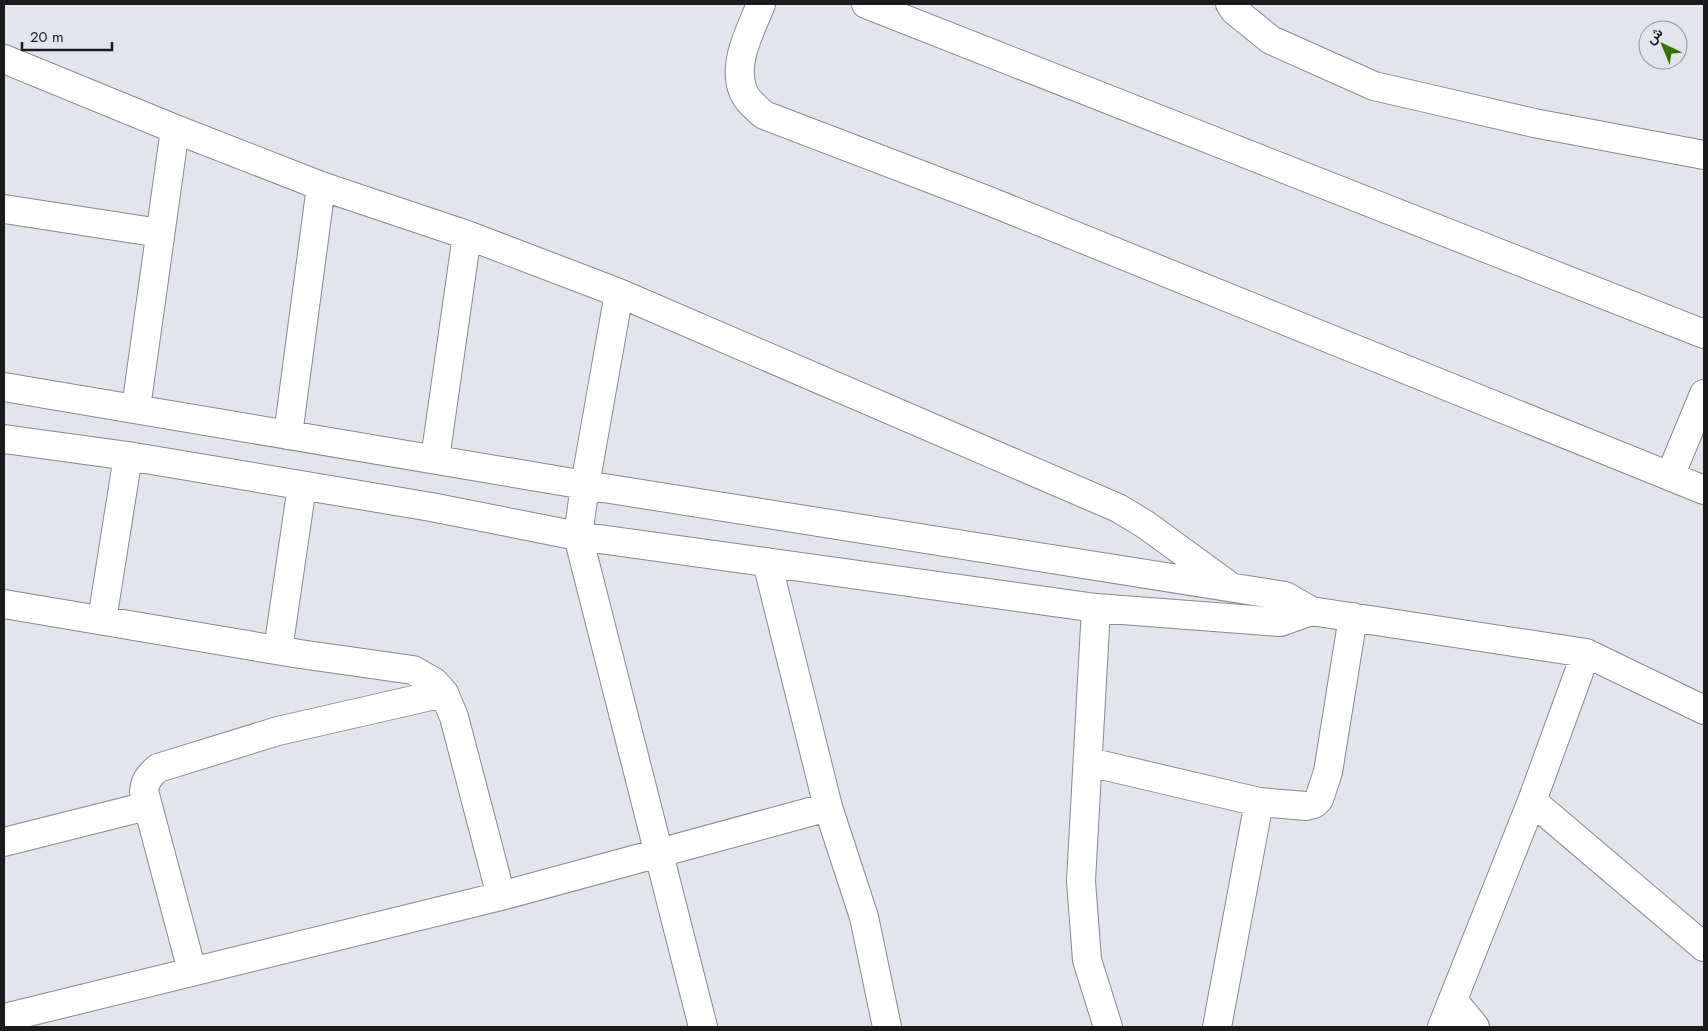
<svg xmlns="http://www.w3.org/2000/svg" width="1708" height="1031" font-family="Jost,Vazirmatn,sans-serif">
  <rect width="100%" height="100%" fill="#e3e5ec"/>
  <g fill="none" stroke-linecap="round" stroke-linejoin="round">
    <defs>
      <path id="street" d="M 761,4 C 751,30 732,62 743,91 C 747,101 756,108 764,115 L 984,199 L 1704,490
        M 866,4 L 1704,334
        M 1230,4 L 1235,11 L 1271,40 L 1374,86 L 1534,123 L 1704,155
        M 4,59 L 175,129 L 321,186 L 467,235 L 619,293 L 1118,508 L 1146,525 L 1227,584
        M 4,209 L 160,233
        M 619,293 L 585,485 L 578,536 L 703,1027
        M 4,387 L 585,485 L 1285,596 L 1311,611 L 1586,653 L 1704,710
        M 136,408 L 175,129
        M 288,435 L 321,186
        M 4,439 L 128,456 L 431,507 L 578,536 L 1096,608 L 1280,622 L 1311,611
        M 435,459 L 467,235
        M 1670,476 L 1704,394
        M 767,562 L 828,807 L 864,917 L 887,1027
        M 4,604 L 300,654 L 413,670 L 434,682 L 444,693 L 454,717 L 501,896
        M 1096,608 L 1081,881 L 1087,960 L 1108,1027
        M 102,620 L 128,456
        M 278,650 L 302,486
        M 1089,762 L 1259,802 L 1217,1027
        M 1532,801 L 1704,947
        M 1259,802 L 1306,806 L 1314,804 L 1319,799 L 1328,772 L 1353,617
        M 4,842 L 147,806
        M 192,971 L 144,791 C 145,780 150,775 158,768 L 278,731 L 444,693
        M 1453,1000 L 1475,1027
        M 4,1018 L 501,896 L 828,807
        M 1442,1027 L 1532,801 L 1586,653"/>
    </defs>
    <use href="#street" stroke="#87898f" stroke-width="30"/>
    <use href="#street" stroke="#fff" stroke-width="28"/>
  </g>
  <rect width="1708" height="1031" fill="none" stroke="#1b1b1e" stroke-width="10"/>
  <g transform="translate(1663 45) rotate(316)"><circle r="24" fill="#e3e5ec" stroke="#93949a"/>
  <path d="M0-4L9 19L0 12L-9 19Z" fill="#357309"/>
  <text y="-8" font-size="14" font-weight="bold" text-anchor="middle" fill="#1b1b1e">ش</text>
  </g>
  <path d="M22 42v8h90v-8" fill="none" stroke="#1b1b1e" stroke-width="2.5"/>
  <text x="30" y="42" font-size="15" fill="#1b1b1e" stroke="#e3e5ec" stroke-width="4" paint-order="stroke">20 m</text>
</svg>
